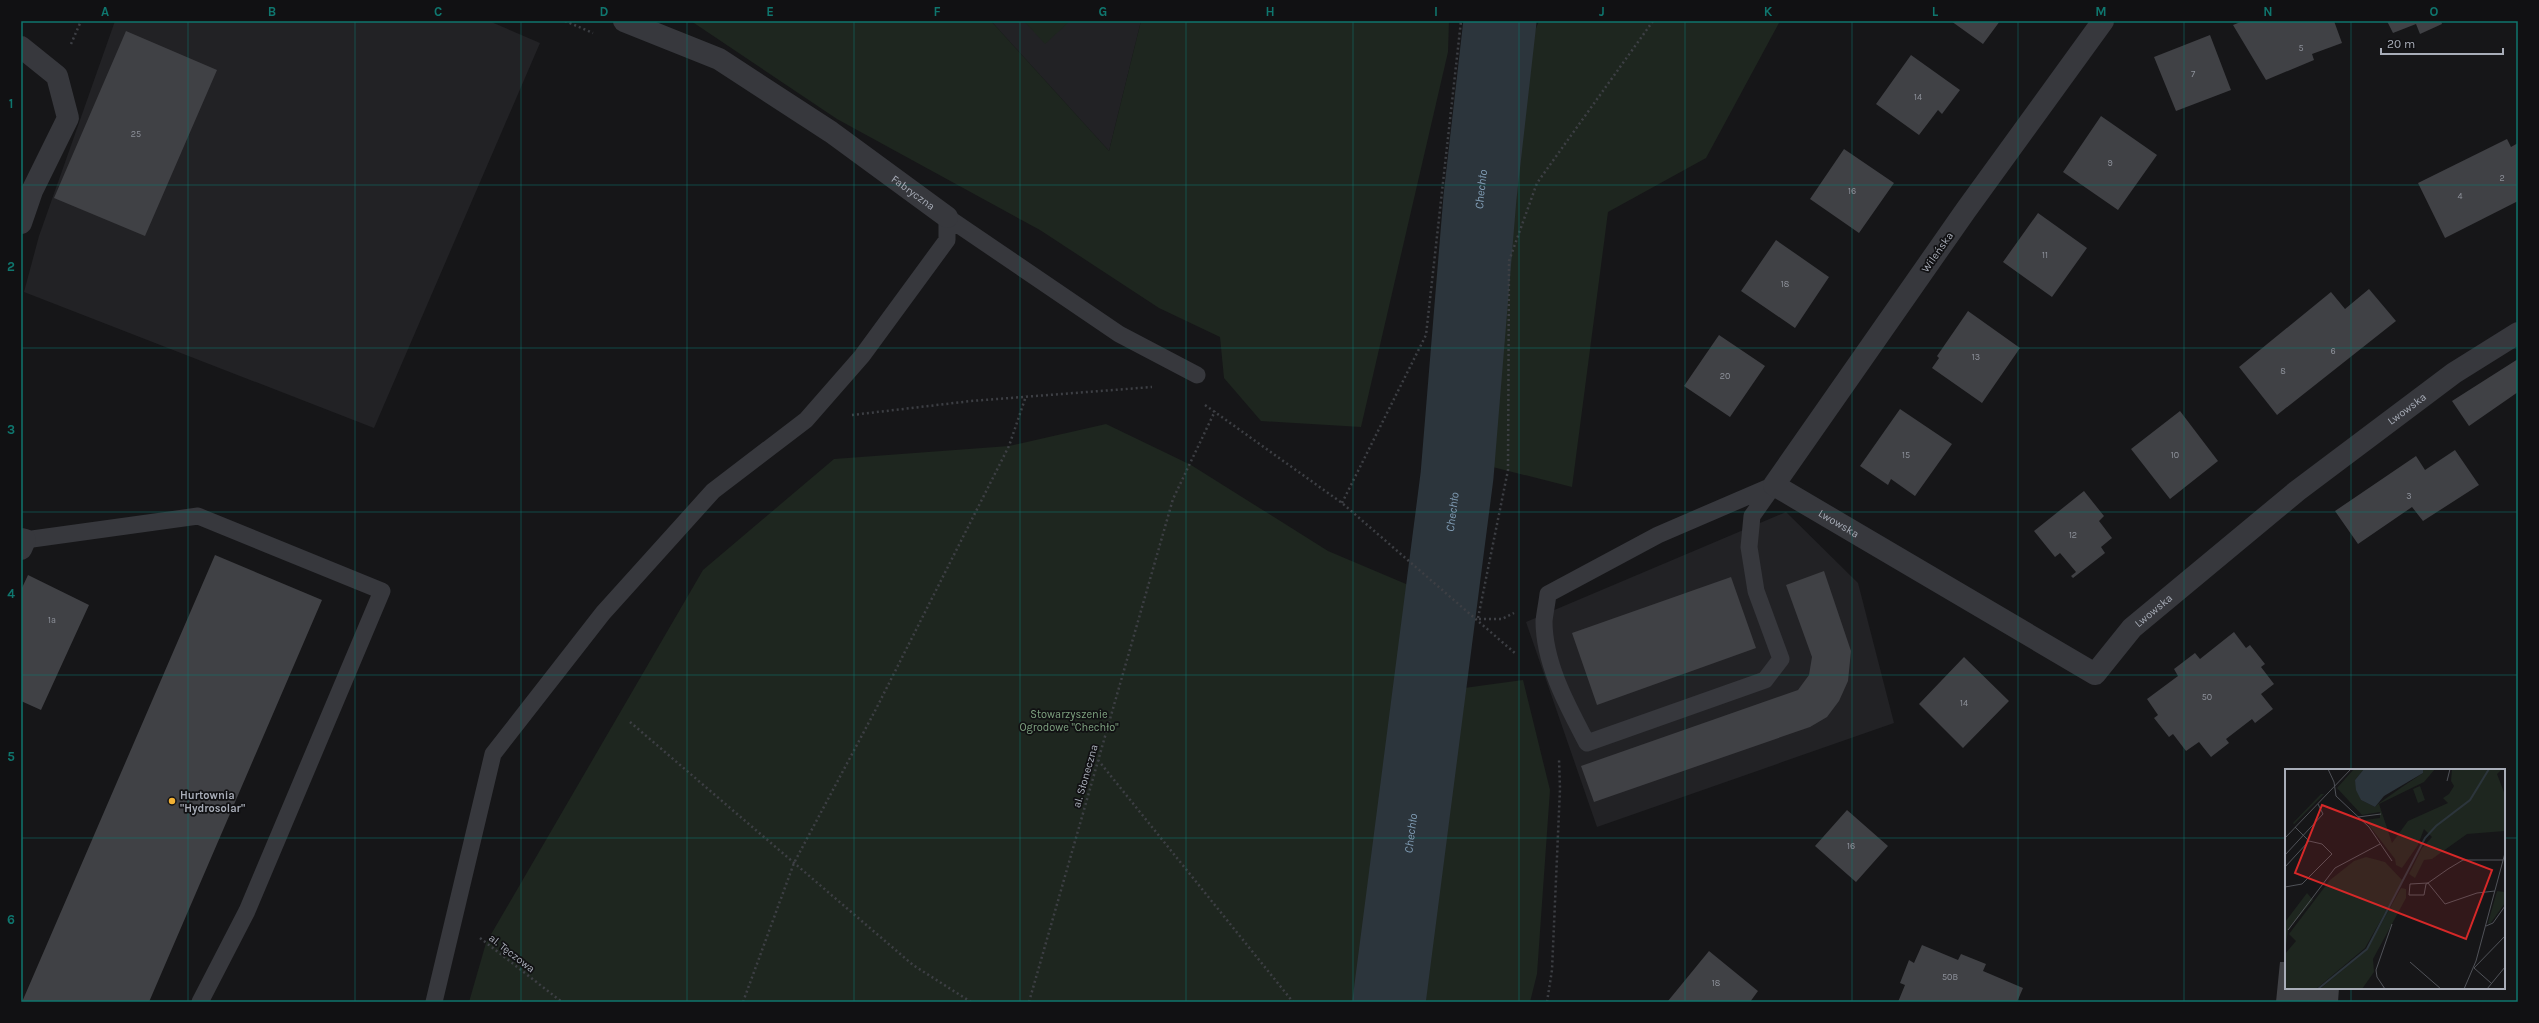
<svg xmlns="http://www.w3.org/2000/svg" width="2539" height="1023" font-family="Karla,sans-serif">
  <rect width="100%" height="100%" fill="#161618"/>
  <path fill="#222225" d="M 115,21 L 489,21 L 540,43 L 374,428 L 24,292 L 39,236 Z
    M 991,21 L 1141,21 L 1109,151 Z
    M 1786,512 L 1858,583 L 1894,723 L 1597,827 L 1526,622 Z"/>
  <path fill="#1e261f" d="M 691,21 L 991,21 L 1109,151 L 1141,21 L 1449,21 L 1448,52 L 1361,427 L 1261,421 L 1224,378 L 1220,337 L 1159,308 L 1040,230 L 837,119 Z
    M 1024,21 L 1070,21 L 1045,44 Z
    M 1539,21 L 1780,21 L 1706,158 L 1608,212 L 1572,487 L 1477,463 L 1512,114 L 1521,64 Z
    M 1106,424 L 1191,465 L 1328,551 L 1432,595 L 1369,1002 L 469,1002 L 486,943 L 703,570 L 834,459 L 1009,446 Z
    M 1523,680 L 1550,790 L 1537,974 L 1530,1002 L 1408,1002 L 1442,691 Z"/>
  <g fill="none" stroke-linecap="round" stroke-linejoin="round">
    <path stroke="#2c353c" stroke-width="12" d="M 1459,186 L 1480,197
      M 1414,625 L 1436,640"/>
    <path stroke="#2c353c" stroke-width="73" id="s1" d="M 1389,1002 L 1457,476 L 1480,197 L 1500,21"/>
  </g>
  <path fill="#404145" d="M 1951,21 L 2000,21 L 1983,44 Z
    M 2243,21 L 2334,21 L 2342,43 L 2312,54 L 2314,60 L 2266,80 L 2233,25 Z
    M 2387,21 L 2441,21 L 2442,24 L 2420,34 L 2416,24 L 2393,33 Z
    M 126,31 L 217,70 L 145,236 L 54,198 Z
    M 2210,35 L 2231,90 L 2176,111 L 2154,57 Z
    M 1911,55 L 1960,90 L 1942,114 L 1938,110 L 1919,135 L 1876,104 Z
    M 2101,116 L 2157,155 L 2118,210 L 2063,172 Z
    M 2507,139 L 2511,147 L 2518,143 L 2518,201 L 2445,238 L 2418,183 Z
    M 1844,149 L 1894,183 L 1859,233 L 1810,199 Z
    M 2038,213 L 2087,248 L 2052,297 L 2003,262 Z
    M 1776,240 L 1829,277 L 1795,328 L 1741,291 Z
    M 2369,289 L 2396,321 L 2277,415 L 2239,367 L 2331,292 L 2345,309 Z
    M 1968,311 L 2020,348 L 1982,403 L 1932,368 L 1939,358 L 1937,356 Z
    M 1719,335 L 1765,366 L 1730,417 L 1684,386 Z
    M 2518,359 L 2518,392 L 2469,426 L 2452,401 Z
    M 1900,409 L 1952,444 L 1915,496 L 1891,479 L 1888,485 L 1860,466 Z
    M 2180,411 L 2218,461 L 2170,499 L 2131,449 Z
    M 2455,450 L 2479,485 L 2423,521 L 2412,507 L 2358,544 L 2335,511 L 2416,456 L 2425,470 Z
    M 2084,491 L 2104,516 L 2099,521 L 2112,538 L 2101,547 L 2105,553 L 2073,578 L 2071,576 L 2076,572 L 2060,553 L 2055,557 L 2034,531 Z
    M 215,555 L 322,600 L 149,1002 L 22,1002 Z
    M 1824,571 L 1851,651 L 1848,681 L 1839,701 L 1827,717 L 1810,727 L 1594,802 L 1581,766 L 1798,690 L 1809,675 L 1812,657 L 1786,585 Z
    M 28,575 L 89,605 L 41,710 L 21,701 L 21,590 Z
    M 1731,577 L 1756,648 L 1597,705 L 1572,633 Z
    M 2234,632 L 2246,648 L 2250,645 L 2265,664 L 2261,667 L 2274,684 L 2261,694 L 2273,709 L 2255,723 L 2252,719 L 2226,739 L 2229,743 L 2211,757 L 2199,742 L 2186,751 L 2173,734 L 2169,737 L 2154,718 L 2158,715 L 2147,699 L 2178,676 L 2174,669 L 2195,653 L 2200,659 Z
    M 1964,657 L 2009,701 L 1963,748 L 1919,704 Z
    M 1847,810 L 1888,846 L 1856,882 L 1815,846 Z
    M 1922,945 L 1958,960 L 1961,954 L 1986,964 L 1983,971 L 2023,988 L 2017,1002 L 1898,1002 L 1905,985 L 1900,983 L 1909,960 L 1914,963 Z
    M 1709,951 L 1758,991 L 1750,1002 L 1668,1001 Z
    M 2280,962 L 2286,962 L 2286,988 L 2339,988 L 2338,1002 L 2276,1002 Z"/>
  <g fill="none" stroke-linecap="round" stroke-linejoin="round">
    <path stroke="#3d3f44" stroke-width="2.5" stroke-dasharray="2 3" stroke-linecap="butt" d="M 565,21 L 593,33
      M 71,44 L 81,21
      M 1205,405 L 1342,503 L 1516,654
      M 852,415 L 971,401 L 1152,387
      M 1342,503 L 1426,335 L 1461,21
      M 1478,618 L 1508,470 L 1509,261 L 1537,183 L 1653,21
      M 1479,619 L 1502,619 L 1514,613
      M 630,722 L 913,965 L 971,1002
      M 1098,760 L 1293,1002
      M 480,938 L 562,1002
      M 743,1002 L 794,863 L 876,709 L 1009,446 L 1026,396
      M 1029,1002 L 1173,499 L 1215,411
      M 1547,1002 L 1552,970 L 1560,789 L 1559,759"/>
    <path stroke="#37383d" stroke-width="17" d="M 947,217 L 1119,334 L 1197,375
      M 1774,485 L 1752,516 L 1749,547 L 1756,591 L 1781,659 L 1765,680 L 1587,743 C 1568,707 1544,664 1544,621 C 1545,612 1547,603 1548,594 L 1658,535 Z
      M 25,540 L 198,516 L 382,591 L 247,911 L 200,1002
      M 434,1002 L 493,754 L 603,613 L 713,491 L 806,420 L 862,356 L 947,240 L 947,217"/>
    <g stroke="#37383d" stroke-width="22">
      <path id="s2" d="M 624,21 L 719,59 L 831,132 L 947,217"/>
      <path id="s3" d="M 2103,21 L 1966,210 L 1774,485 L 2095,674 L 2132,628 L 2297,491 L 2454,373 L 2518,333"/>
      <path d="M 21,47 L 57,76 L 68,118 L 32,191 L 21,223"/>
      <path d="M 21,539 L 25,540 L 21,549"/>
    </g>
  </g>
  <path fill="none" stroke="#0f766e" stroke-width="1" stroke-opacity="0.55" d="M 188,21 L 188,1002M 355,21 L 355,1002M 521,21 L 521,1002M 687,21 L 687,1002M 854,21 L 854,1002M 1020,21 L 1020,1002M 1186,21 L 1186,1002M 1353,21 L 1353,1002M 1519,21 L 1519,1002M 1685,21 L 1685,1002M 1852,21 L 1852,1002M 2018,21 L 2018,1002M 2184,21 L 2184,1002M 2351,21 L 2351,770M 21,185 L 2518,185M 21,348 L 2518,348M 21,512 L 2518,512M 21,675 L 2518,675M 21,838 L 2286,838M 2504,838 L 2518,838M 2351,988 L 2351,1002"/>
  <circle fill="#f2b134" stroke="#111113" stroke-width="1.5" cx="172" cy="801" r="4"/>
  <g text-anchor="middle" stroke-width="3.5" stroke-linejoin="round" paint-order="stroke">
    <g font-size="9" fill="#8e929b">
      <text x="2301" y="51">5</text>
      <text x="2193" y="77">7</text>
      <text x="1918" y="100">14</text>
      <text x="136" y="137">25</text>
      <text x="2110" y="166">9</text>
      <text x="2502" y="181">2</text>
      <text x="1852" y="194">16</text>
      <text x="2460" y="199">4</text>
      <text x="2045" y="258">11</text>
      <text x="1785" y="287">18</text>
      <text x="2333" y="354">6</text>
      <text x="1976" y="360">13</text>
      <text x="2283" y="374">8</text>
      <text x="1725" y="379">20</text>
      <text x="1906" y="458">15</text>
      <text x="2175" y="458">10</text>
      <text x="2409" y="499">3</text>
      <text x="2073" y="538">12</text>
      <text x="52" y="623">1a</text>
      <text x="2207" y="700">50</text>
      <text x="1964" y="706">14</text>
      <text x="1851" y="849">16</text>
      <text x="1950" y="980">50B</text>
      <text x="1716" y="986">18</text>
    </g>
    <g font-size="11" fill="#a8adb8" stroke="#111113">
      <text dy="4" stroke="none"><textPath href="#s2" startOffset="338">Fabryczna</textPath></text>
      <text transform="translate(1937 252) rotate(-55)" y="4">Wileńska</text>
      <text dy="4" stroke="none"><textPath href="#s3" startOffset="1352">Lwowska</textPath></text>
      <text dy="4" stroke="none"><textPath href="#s3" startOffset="644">Lwowska</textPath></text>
      <text dy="4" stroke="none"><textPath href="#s3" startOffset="1028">Lwowska</textPath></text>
      <text transform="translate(1085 776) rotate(-74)" y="4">al. Słoneczna</text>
      <text transform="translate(512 953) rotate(38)" y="4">al. Tęczowa</text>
    </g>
    <g font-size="11" fill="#7fa381" stroke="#111113">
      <text x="1069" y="718">Stowarzyszenie<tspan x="1069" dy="13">Ogrodowe "Chechło"</tspan></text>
    </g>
    <g font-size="11" font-weight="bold" fill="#a8adb8" stroke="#111113" text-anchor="start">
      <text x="180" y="799">Hurtownia<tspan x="180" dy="13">"Hydrosolar"</tspan></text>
    </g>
    <g font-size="12" font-style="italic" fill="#7f9bb3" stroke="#111113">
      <text dy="4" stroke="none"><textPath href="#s1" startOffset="818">Chechło</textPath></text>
      <text dy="4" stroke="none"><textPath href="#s1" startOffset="494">Chechło</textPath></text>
      <text dy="4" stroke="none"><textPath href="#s1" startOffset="170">Chechło</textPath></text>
    </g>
  </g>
  <g transform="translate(2285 769)">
    <rect width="220" height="220" fill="#161618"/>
    <path d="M 69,0 L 79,0 L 70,11 L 76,31 L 90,38 L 93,35 L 117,18 L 138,4 L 138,0 L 150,0 L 139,13 L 94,35 L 107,74 L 123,52 L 163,34 L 158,29 L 164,25 L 169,17 L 166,12 L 167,0 L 217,0 L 212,5 L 220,26 L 220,62 L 182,65 L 147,90 L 139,91 L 130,109 L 124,105 L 137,79 L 147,68 L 139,60 L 133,76 L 117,99 L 111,96 L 110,90 L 80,51 L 95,49 L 95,43 L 77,46 L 52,19 ZM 135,17 L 140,31 L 133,34 L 128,20 ZM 36,25 L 39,25 L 9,55 L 8,54 ZM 81,88 L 100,93 L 118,112 L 80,179 L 31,220 L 0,220 L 0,185 L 11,172 L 4,165 L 45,111 L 69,92 ZM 116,119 L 121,120 L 121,129 L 88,190 L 89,203 L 77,220 L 35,220 L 82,181 ZM 212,122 L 220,123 L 220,134 L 205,155 L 203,154 ZM 22,124 L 28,131 L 3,161 L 0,184 L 0,153 Z" fill="#1e261f"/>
    <path d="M 79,0 L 138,0 L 138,4 L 99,27 L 90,38 L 76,31 L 71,21 L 70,11 Z" fill="#2c353c"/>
    <path fill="none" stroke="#2c353c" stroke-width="2" d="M 33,220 L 82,180 L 140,69 L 151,57 L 185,31 L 204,0"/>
    <path fill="none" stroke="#505258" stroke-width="1" d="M 43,0 L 49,13 L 51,27 L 84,58 L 107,92M 162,12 L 165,0M 73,48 L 96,45M 0,69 L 66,0M 0,86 L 38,45 L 33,35M 0,98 L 24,72M 143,114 L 125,115 L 124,126 L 139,126 L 141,115 L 143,114 L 163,100 L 178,91 L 218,91M 143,114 L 160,135 L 192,124 L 210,122M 0,118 L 17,115 L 47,85 L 37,75 L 24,72 L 10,58M 201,157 L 208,154 L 220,137M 3,161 L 50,99 L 95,75M 125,193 L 156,220M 206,214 L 189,199 L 220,167M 100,220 L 92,208 L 91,201 L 107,155M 179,220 L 191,192 L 220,84M 202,220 L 220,198"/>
    <path fill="#d62828" fill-opacity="0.15" stroke="#d62828" stroke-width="2" d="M 37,36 L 207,101 L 181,170 L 10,104 Z"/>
    <rect width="220" height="220" fill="none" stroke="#a8adb8" stroke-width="2"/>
  </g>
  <rect width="2539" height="1023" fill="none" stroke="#111113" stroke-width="44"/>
  <path d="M2381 48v6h122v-6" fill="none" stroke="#a8adb8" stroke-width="2"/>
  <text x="2387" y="48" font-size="12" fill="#a8adb8" stroke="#111113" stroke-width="3" paint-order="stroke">20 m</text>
  <rect x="22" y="22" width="2495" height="979" fill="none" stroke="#0f766e" stroke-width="1.5"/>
  <g font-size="13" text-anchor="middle" font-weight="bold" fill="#0f766e">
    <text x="105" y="16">A</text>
    <text x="272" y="16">B</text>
    <text x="438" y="16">C</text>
    <text x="604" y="16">D</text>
    <text x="770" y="16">E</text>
    <text x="937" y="16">F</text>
    <text x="1103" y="16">G</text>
    <text x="1270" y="16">H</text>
    <text x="1436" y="16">I</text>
    <text x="1602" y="16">J</text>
    <text x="1768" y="16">K</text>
    <text x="1935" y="16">L</text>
    <text x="2101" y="16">M</text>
    <text x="2268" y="16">N</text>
    <text x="2434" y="16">O</text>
    <text x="11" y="108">1</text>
    <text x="11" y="271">2</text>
    <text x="11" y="434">3</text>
    <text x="11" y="598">4</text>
    <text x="11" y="761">5</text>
    <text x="11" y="924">6</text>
  </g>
</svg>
